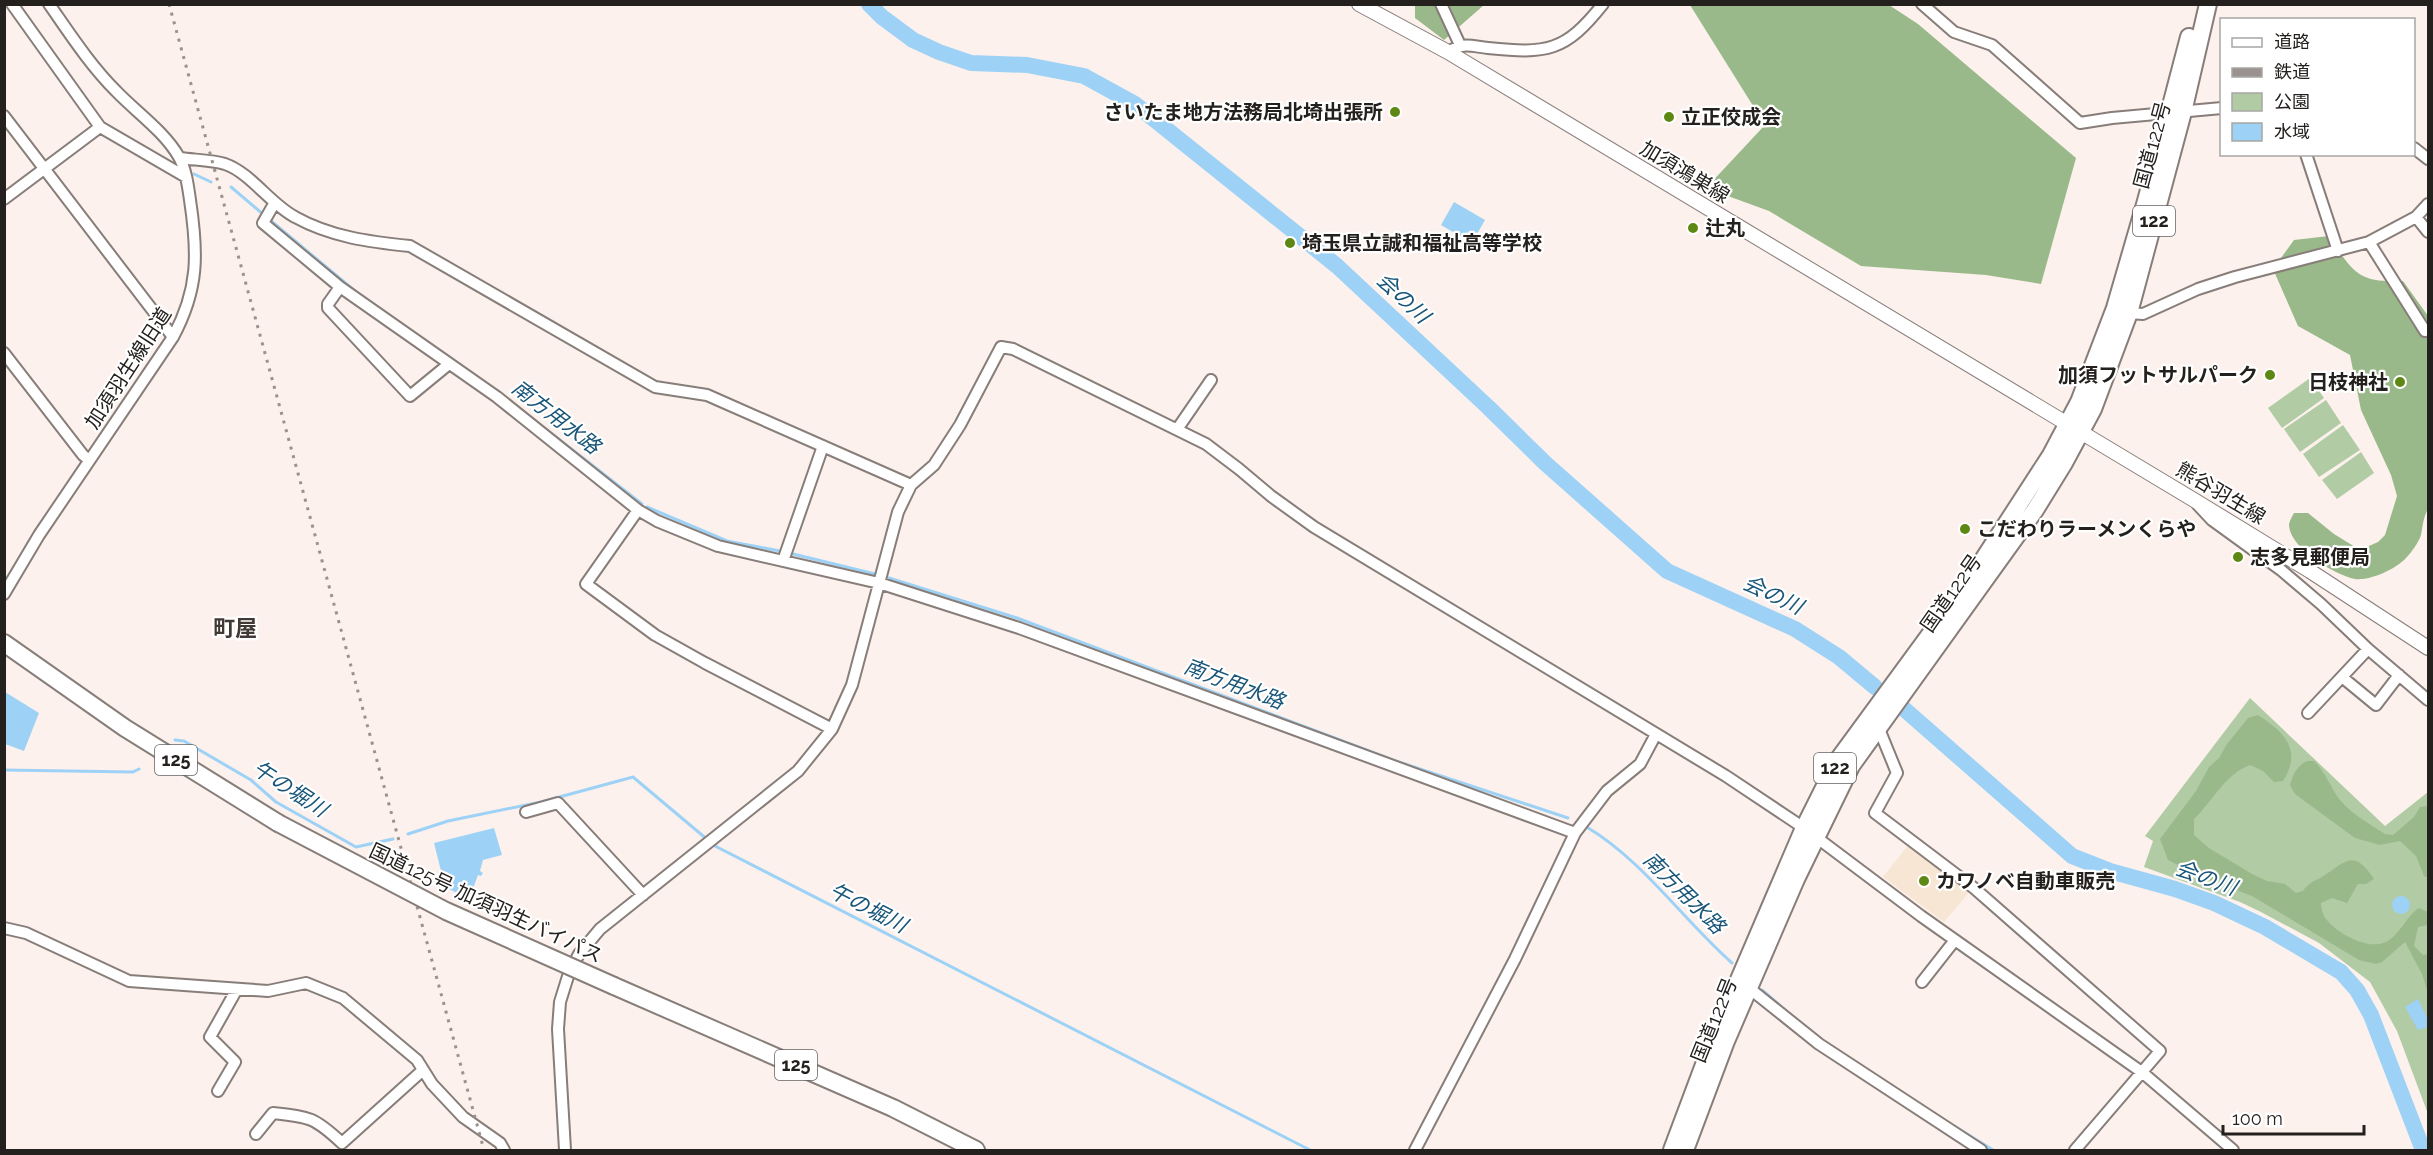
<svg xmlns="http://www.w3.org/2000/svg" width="2433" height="1155" font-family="Raleway,'Noto Sans JP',sans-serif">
  <rect width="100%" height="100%" fill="#fcf1ec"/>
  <path fill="#f8e6d5" d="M 1910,843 L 1971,890 L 1944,922 L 1883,877 Z"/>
  <path fill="#b1cba5" d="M 2310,378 L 2324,398 L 2282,428 L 2268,408 Z
    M 2326,400 L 2341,423 L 2300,452 L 2284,429 Z
    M 2343,425 L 2360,450 L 2319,477 L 2303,454 Z
    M 2361,452 L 2374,473 L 2337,499 L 2322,480 Z
    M 2250,698 L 2385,826 L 2428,792 L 2428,1114 L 2397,1031 L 2370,982 L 2319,943 L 2261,912 L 2240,902 L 2144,867 L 2153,841 L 2145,836 Z"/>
  <path fill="#9ab98a" d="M 1415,5 L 1484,5 L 1444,40 L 1415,18 Z
    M 1690,5 L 1889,5 L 1918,24 L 2076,158 L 2041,284 L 1986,275 L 1861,266 L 1769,211 L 1706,188 L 1765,125 Z
    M 2329,236 C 2353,272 2357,283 2403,281 L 2428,316 L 2428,509 C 2423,518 2423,525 2421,535 C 2419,542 2411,553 2406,558 C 2396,569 2370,581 2355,579 C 2335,575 2291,549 2289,526 C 2289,521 2292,517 2294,513 L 2308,513 L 2334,534 L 2360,550 L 2378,542 L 2385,535 L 2397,496 L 2391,475 L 2361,410 L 2350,355 L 2298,326 L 2273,269 L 2294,240 Z
    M 2258,715 C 2284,732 2303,750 2283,781 L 2274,782 L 2263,771 L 2250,765 C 2225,774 2213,801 2194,819 L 2194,835 L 2209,848 L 2252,874 L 2267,881 L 2285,884 L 2296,893 L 2303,891 C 2309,882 2313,882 2322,877 C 2345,863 2353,847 2374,879 L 2366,884 L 2358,884 L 2347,903 L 2332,898 L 2321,903 C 2321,907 2322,912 2324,916 C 2334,932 2367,951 2386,942 C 2400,935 2406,916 2419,908 L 2428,912 L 2428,925 L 2418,927 L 2414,946 L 2423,955 L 2428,954 L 2428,993 L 2422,974 L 2405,942 L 2382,962 L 2376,964 L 2359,960 L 2252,896 L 2202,877 L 2168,860 L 2160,839 L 2196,791 L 2209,767 L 2219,758 L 2227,744 L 2248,718 Z
    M 2307,761 L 2314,761 C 2325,771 2330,787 2340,800 C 2351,814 2370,824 2385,834 L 2393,835 L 2414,817 L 2420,807 L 2428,806 L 2428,878 L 2424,876 L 2416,856 L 2400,841 L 2380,845 L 2355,838 L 2295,794 L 2290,785 C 2293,774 2297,766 2307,761 Z"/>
  <path fill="#9dd2f6" d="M 1454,202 L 1485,220 L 1472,243 L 1441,225 Z
    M 5,692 L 39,713 L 24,751 L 5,744 Z
    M 494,828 L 502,855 L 483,860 L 480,871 L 483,873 L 481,876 L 478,875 L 469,899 L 445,887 L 434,843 Z
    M2392 905a9 9 0 1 1 18 0a9 9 0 1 1-18 0Z
    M 2418,999 L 2428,1020 L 2428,1027 L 2418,1030 L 2405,1007 Z"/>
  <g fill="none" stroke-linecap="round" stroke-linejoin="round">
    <path stroke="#9dd2f6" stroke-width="3" d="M 194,174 L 211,182
      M 231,187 L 264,215
      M 270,220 L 355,291
      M 497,391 L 642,504
      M 647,507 L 727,541 L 780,551
      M 789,553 L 875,574
      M 889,578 L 1017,618 L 1393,760 L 1568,818
      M 175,740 L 184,741 L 251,780 L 276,802 L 356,847 L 393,839
      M 4,770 L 133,772 L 139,769
      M 1585,826 C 1643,860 1682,919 1732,963
      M 408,834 L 448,821 L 541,802 L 633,777 L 715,846 L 1310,1150
      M 1762,990 L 1799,1022
      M 1954,1126 L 1993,1150"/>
    <path stroke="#9dd2f6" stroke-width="16" d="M 869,4 L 882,17 L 913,40 L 939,52 L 971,63 L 1027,65 L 1084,76 L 1135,104 L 1337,266 L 1488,407 L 1545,463 L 1667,571 L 1795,629 L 1839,657 L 1875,687
      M 1903,708 L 2072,856 L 2110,871 L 2175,889 L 2214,903 L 2265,927 L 2341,972 L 2357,990 L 2371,1015 L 2423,1150"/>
    <defs>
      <path id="minor" d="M 12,4 L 100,127 L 186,177
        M 1441,4 L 1460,45
        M 1922,4 L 1954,32 L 1992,45 L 2080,123 L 2112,118 L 2222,108
        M 1448,52 C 1464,42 1470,46 1488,48 C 1547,54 1565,52 1603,4
        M 4,116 L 173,337
        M 2414,148 L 2428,159
        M 2306,154 L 2338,251
        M 180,158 C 194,160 212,160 225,164 C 251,173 270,204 295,217 C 331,237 370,242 410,246 L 655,387 L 707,395 L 911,485
        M 4,199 L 100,127
        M 274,204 L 263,223 L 340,287 L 497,397 L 638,510 L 657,521 L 718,546 L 879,583 L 1019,628 L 1575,833
        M 2416,217 L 2428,232
        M 2369,242 L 2425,331 L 2428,330
        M 340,287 L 328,304 L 328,308 L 410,396 L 449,364
        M 2129,313 L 2143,314 L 2198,289 L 2235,277 L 2369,242 L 2416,217 L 2428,204
        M 4,353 L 83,455 L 89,460
        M 1178,428 L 1211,380
        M 2198,505 L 2212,520 L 2281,570 L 2321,604 L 2368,649 L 2428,700
        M 638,510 L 586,584 L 655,635 L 705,663 L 832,729
        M 783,561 L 823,446
        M 4,594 L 39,535 L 173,337 C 199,289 198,253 190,200 C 188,186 186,169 179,157 C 164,131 136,112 116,91 C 90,65 70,34 49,4
        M 2342,677 L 2376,705 L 2399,675
        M 2308,713 L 2368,649
        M 1879,729 L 1897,773 L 1875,813 L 1974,888 L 2160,1051 L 2075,1150
        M 526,812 L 558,803 L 643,895
        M 4,928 L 26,933 L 129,981 L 268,991 L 306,983 L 343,998 L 417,1060 L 432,1084 L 463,1117 L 500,1143 L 504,1150
        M 1922,982 L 1955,940
        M 1749,988 L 1819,1044 L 1981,1150
        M 218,1091 L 235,1062 L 210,1037 L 237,989
        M 256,1134 L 273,1113 C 310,1117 314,1117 342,1143 L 423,1070
        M 565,1150 L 558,1029 L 560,1002 L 569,973 L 579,954 L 600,929 L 798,771 L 832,729 L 852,685 L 898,512 L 911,485 L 934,465 L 960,425 L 1001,347 L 1013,349 L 1206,444 L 1239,469 L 1271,496 L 1314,527 L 1726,776 L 1804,828 L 1921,916 L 2143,1073 L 2233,1150
        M 1415,1150 L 1515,959 L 1575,833 L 1607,791 L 1640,764 L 1656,734"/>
      <path id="major" d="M 1359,4 L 1448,52 L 2194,500 L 2310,571 L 2428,648"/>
      <path id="highway" d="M 4,643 L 125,728 L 278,823
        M 614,986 L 893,1108 L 976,1150
        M 1672,1150 L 1714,1038 L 1804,828 L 1838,760 L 1970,580 L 2051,455 L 2079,402 L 2115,308 L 2146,201 L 2189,37
        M 1685,1150 L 1726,1041 L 1796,879 L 1851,766 L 2035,510 L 2064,463 L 2093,409 L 2129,313 L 2183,112 L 2208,4"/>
    </defs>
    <use href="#minor" stroke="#877d79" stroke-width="14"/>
    <use href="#major" stroke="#877d79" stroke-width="16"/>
    <use href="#highway" stroke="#877d79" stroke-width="20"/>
    <use href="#minor" stroke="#fff" stroke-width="10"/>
    <use href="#major" stroke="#fff" stroke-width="14"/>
    <use href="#highway" stroke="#fff" stroke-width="16"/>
    <path stroke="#9a928e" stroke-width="3" stroke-dasharray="3 6" stroke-linecap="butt" d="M 169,4 L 484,1150"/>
    <defs>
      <path id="highway-bridge" d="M 278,823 L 446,911 L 614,986"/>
    </defs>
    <use href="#highway-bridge" stroke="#877d79" stroke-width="20" stroke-linecap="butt"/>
    <use href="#highway-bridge" stroke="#fff" stroke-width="16"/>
  </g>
  <g fill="#5e8814" stroke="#fff" stroke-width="2">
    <circle cx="1395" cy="112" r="6"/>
    <circle cx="1669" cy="117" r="6"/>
    <circle cx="1693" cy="228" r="6"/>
    <circle cx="1290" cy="243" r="6"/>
    <circle cx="2270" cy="375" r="6"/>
    <circle cx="2400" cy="382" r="6"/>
    <circle cx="1965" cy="529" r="6"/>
    <circle cx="2238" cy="557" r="6"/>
    <circle cx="1924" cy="881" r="6"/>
  </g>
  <g text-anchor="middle" stroke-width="4.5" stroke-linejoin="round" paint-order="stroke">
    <g fill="#fff" stroke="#666362" stroke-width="1.5">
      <rect x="2133" y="206" width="42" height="30" rx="4.5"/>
      <rect x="155" y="745" width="42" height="30" rx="4.5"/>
      <rect x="1814" y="753" width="42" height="30" rx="4.5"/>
      <rect x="775" y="1050" width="42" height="30" rx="4.5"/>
    </g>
    <g font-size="18" font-weight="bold" fill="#24201e">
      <text x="2154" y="227">122</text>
      <text x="176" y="766">125</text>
      <text x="1835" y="774">122</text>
      <text x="796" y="1071">125</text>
    </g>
    <g font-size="20" font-weight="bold" fill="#24201e" stroke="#fff" text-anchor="start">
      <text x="1383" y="119" text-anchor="end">さいたま地方法務局北埼出張所</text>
      <text x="1681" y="124">立正佼成会</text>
      <text x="1705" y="235">辻丸</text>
      <text x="1302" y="250">埼玉県立誠和福祉高等学校</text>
      <text x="2258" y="382" text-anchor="end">加須フットサルパーク</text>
      <text x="2388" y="389" text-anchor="end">日枝神社</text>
      <text x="1977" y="536">こだわりラーメンくらや</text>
      <text x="2250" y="564">志多見郵便局</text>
      <text x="1936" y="888">カワノベ自動車販売</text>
    </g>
    <g font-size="20" fill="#24201e" stroke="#fff">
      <text transform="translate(2152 145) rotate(-75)" y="7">国道122号</text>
      <text transform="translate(1685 172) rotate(31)" y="7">加須鴻巣線</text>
      <text transform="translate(128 368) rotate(-57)" y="7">加須羽生線旧道</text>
      <text transform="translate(2221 493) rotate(31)" y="7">熊谷羽生線</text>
      <text transform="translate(1951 593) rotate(-55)" y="7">国道122号</text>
      <text transform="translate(486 903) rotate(25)" y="7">国道125号 加須羽生バイパス</text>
      <text transform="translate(1714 1020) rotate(-68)" y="7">国道122号</text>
    </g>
    <g font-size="21" font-style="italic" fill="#185578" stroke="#fff">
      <text transform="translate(1403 298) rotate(43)" y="7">会の川</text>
      <text transform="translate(556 417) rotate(38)" y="7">南方用水路</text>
      <text transform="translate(1773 595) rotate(25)" y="7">会の川</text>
      <text transform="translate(1234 684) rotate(21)" y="7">南方用水路</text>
      <text transform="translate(290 789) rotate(33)" y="7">午の堀川</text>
      <text transform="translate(2206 878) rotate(20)" y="7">会の川</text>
      <text transform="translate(1684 893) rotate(45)" y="7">南方用水路</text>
      <text transform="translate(868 908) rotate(27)" y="7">午の堀川</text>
    </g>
    <g font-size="22" font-weight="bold" fill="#413935" stroke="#fff">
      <text x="235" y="636">町屋</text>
    </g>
  </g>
  <rect width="2433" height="1155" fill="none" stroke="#24201e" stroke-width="12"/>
  <rect x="2220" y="18" width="195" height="138" fill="#ffffff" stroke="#a7a6a5" stroke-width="1.5"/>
  <rect x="2232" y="38" width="30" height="9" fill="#ffffff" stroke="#a7a6a5" stroke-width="1.5"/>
  <text x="2274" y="48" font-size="18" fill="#24201e">道路</text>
  <rect x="2232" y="68" width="30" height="9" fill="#9a928e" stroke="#a7a6a5" stroke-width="1.5"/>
  <text x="2274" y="78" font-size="18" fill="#24201e">鉄道</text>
  <rect x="2232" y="93" width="30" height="18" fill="#b1cba5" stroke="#a7a6a5" stroke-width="1.5"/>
  <text x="2274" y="108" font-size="18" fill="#24201e">公園</text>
  <rect x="2232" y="123" width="30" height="18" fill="#9dd2f6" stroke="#a7a6a5" stroke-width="1.5"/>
  <text x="2274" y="138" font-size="18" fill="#24201e">水域</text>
  <path d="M2223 1125v9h141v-9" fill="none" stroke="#24201e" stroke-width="3"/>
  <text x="2232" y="1125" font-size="18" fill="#24201e" stroke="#ffffff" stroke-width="4.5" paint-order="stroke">100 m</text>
</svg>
